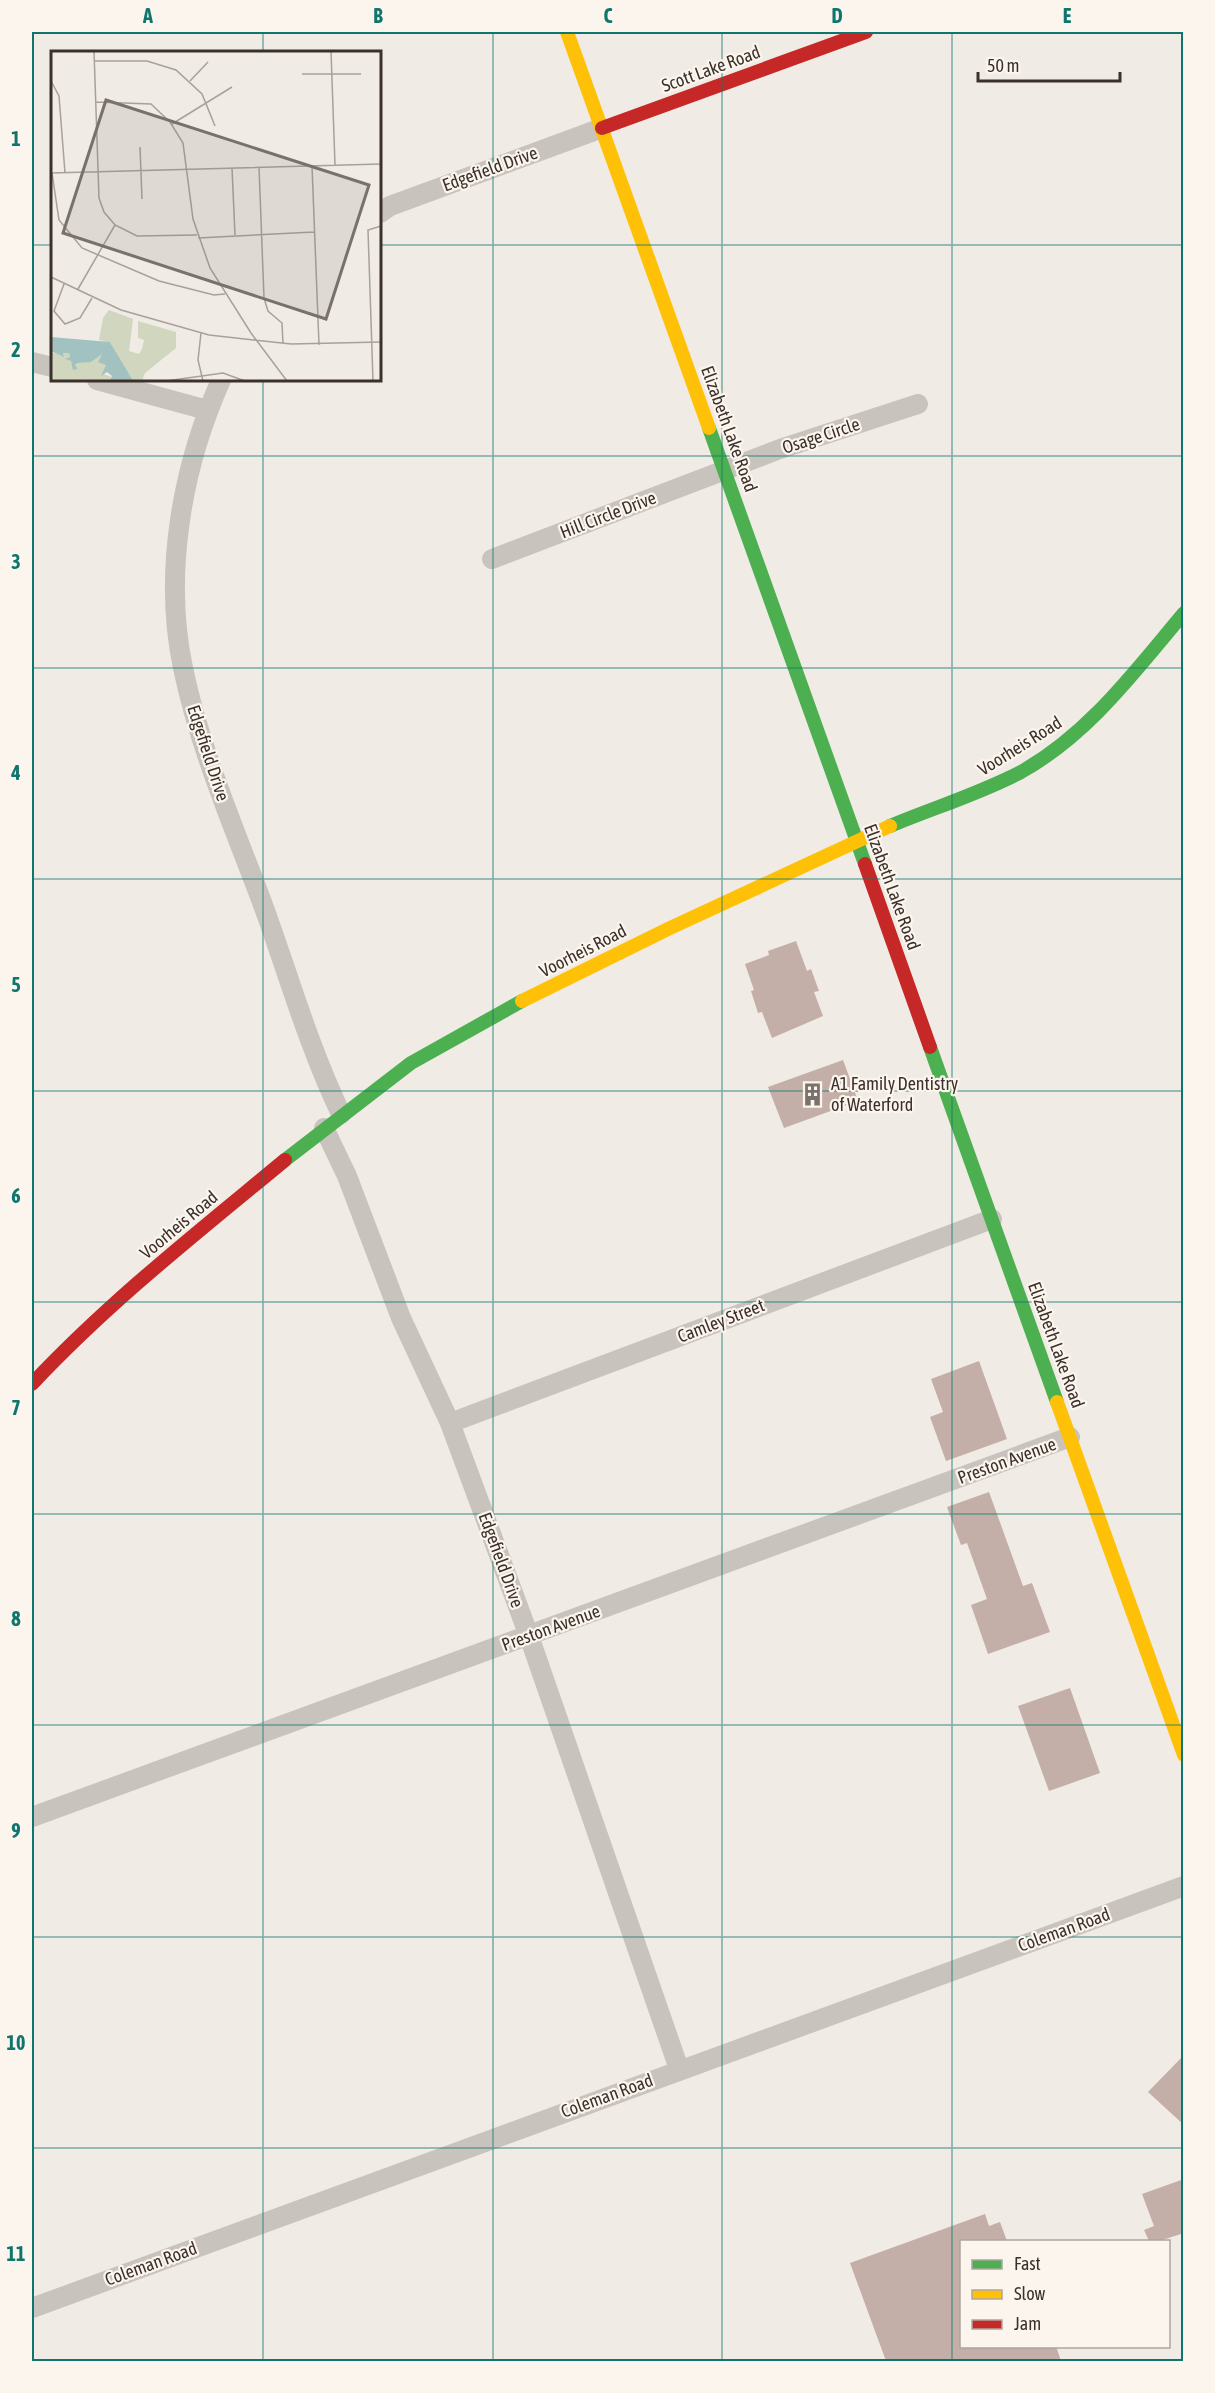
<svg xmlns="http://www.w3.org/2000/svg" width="1215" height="2393" font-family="'Asap Condensed',sans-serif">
  <rect width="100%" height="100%" fill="#f0ebe5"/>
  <path fill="#c3afa7" d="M 796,941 L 807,971 L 811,969 L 819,991 L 814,992 L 823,1016 L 772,1038 L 762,1012 L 758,1013 L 751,991 L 754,990 L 745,964 L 769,955 L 768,951 Z
    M 843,1060 L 858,1101 L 784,1128 L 768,1087 Z
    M 979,1361 L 1007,1439 L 946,1461 L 930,1417 L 943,1412 L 931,1379 Z
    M 989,1492 L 1023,1586 L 1032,1583 L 1050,1632 L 988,1654 L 971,1605 L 987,1599 L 967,1543 L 961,1545 L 947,1507 Z
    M 1070,1688 L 1100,1773 L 1049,1791 L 1018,1706 Z
    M 1184,2055 L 1184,2125 L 1148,2092 Z
    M 1184,2179 L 1184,2233 L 1159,2241 L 1149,2241 L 1144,2230 L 1154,2226 L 1142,2194 Z
    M 985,2214 L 989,2226 L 1000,2222 L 1007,2241 L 962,2241 L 962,2346 L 1056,2346 L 1061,2361 L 886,2361 L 850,2263 Z"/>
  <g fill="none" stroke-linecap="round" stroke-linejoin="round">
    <path stroke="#c9c3be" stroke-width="20" d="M 380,213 L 390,206 L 602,128
      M 32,362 L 52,367
      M 97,380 L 207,410
      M 221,380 C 182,467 163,573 183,668 C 200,750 234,827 263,905 C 289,976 308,1045 341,1114
      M 492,559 L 780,449 L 918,404
      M 324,1128 L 347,1176 L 401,1318 L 450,1423 L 529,1636 L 679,2069
      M 450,1423 L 992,1219
      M 32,1817 L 1070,1437
      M 32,2308 L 1184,1886"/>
    <path stroke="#4caf50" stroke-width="14" d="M 709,428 L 865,864
      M 890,826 C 933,808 979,794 1021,772 C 1089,734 1135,671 1184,613
      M 930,1047 L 1057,1402
      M 285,1160 L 411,1063 L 522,1001"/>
    <path stroke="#ffc107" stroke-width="14" d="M 567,32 L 709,428
      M 522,1001 L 670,928 L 890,826
      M 1057,1402 L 1184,1755"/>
    <path stroke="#c62828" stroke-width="14" d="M 602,128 L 866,32
      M 865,864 L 930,1047
      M 32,1384 C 110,1301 198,1232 285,1160"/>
  </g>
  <path fill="none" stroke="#0f766e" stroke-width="1.5" stroke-opacity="0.55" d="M 263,32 L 263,52M 493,32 L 493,2362M 722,32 L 722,2362M 952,32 L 952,2362M 32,245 L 52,245M 380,245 L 1184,245M 263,380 L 263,2362M 32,456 L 1184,456M 32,668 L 1184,668M 32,879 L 1184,879M 32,1091 L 1184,1091M 32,1302 L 1184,1302M 32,1514 L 1184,1514M 32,1725 L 1184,1725M 32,1937 L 1184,1937M 32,2148 L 1184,2148"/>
  <defs>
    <symbol id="building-bare" viewBox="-9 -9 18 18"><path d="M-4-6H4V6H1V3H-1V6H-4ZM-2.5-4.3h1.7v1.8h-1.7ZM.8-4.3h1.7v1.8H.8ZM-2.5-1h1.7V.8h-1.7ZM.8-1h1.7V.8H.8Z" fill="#7a716c" stroke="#fbf5ee" stroke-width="2.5" paint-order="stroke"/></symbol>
  </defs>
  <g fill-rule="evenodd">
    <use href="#building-bare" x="796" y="1078" width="33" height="33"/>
  </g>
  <g text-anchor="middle" stroke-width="4.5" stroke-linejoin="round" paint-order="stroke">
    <g font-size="18" fill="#3b302b" stroke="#fbf5ee">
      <text transform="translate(711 69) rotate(-20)" y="6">Scott Lake Road</text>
      <text transform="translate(490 169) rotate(-20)" y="6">Edgefield Drive</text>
      <text transform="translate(729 429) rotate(70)" y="6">Elizabeth Lake Road</text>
      <text transform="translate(821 436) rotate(-18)" y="6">Osage Circle</text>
      <text transform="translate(608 515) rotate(-21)" y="6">Hill Circle Drive</text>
      <text transform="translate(1020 746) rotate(-32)" y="6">Voorheis Road</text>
      <text transform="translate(208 753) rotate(72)" y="6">Edgefield Drive</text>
      <text transform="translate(892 887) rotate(70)" y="6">Elizabeth Lake Road</text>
      <text transform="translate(583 951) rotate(-27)" y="6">Voorheis Road</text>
      <text transform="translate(179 1225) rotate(-40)" y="6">Voorheis Road</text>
      <text transform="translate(721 1321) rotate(-21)" y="6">Camley Street</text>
      <text transform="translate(1056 1345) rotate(70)" y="6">Elizabeth Lake Road</text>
      <text transform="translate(1007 1461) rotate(-20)" y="6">Preston Avenue</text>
      <text transform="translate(501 1560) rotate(70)" y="6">Edgefield Drive</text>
      <text transform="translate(551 1628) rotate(-20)" y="6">Preston Avenue</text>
      <text transform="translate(1064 1930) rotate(-20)" y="6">Coleman Road</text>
      <text transform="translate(607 2096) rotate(-20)" y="6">Coleman Road</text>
      <text transform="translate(151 2264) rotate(-20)" y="6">Coleman Road</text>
    </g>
    <g font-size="18" fill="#3b302b" stroke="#fbf5ee" text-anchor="start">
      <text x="831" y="1090">A1 Family Dentistry<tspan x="831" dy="21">of Waterford</tspan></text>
    </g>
  </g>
  <g transform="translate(51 51)">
    <rect width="330" height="330" fill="#f0ebe5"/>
    <path d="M 58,259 L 82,268 L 78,300 L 88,303 L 91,298 L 93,289 L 87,287 L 87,270 L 125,281 L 125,297 L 94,322 L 91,330 L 82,330 L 77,325 L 60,292 L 48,289 L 52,267 ZM 0,301 L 13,305 L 12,302 L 18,302 L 19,306 L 15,308 L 20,310 L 23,319 L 27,318 L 24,314 L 27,312 L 40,310 L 51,303 L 48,310 L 55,314 L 52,323 L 61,326 L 59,330 L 0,330 Z" fill="#d1d6bf"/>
    <path d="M 0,286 L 59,291 L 82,330 L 59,330 L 61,325 L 56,321 L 50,325 L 55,314 L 47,311 L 51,303 L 40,311 L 27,312 L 24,314 L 27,318 L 22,319 L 20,310 L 14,308 L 19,306 L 18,302 L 12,302 L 13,306 L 0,300 Z" fill="#a1c2c1"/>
    <path fill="none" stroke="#a8a09b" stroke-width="1.5" d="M 43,0 L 48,147 L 53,161 L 64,174 L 86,185 L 146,184M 280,0 L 284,114M 44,10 L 96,10 L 125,19 L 151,43 L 164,75M 251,23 L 310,23M 0,30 L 8,45 L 14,122M 139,30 L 157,11M 45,51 L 100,53 L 119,71 L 132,92 L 142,168 L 159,217 L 200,282 L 236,330M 121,73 L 181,36M 89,96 L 91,148M 261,115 L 268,294M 208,116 L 213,247 L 217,260 L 231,272 L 232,293M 181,117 L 184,184M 0,122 L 330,113M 1,122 L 8,169 L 31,197 L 108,230 L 163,244 L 174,243M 147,187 L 263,181M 0,226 L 70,259 L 158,284 L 240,293 L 330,291M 13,233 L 3,260 L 14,273 L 29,267 L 41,247M 27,238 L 64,174M 150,282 L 147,309 L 152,330M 115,330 L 172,322 L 194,330M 322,330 L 317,179 L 330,175"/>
    <path fill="#7a716c" fill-opacity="0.15" stroke="#7a716c" stroke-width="3" d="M 55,49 L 318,134 L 275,268 L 12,182 Z"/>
    <rect width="330" height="330" fill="none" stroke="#3b302b" stroke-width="3"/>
  </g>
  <rect width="1215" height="2393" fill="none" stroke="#fbf5ee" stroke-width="66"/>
  <rect x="960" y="2240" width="210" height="108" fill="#fbf5ee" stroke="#aea6a0" stroke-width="1.5"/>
  <rect x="972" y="2260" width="30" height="9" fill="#4caf50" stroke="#aea6a0" stroke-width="1.5"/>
  <text x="1014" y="2270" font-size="18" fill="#3b302b">Fast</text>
  <rect x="972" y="2290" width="30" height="9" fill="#ffc107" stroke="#aea6a0" stroke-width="1.5"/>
  <text x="1014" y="2300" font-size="18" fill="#3b302b">Slow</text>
  <rect x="972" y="2320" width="30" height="9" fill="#c62828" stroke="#aea6a0" stroke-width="1.5"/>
  <text x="1014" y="2330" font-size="18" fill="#3b302b">Jam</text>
  <path d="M978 72v9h142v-9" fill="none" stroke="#3b302b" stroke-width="3"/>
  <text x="987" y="72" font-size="18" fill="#3b302b" stroke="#fbf5ee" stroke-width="4.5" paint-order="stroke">50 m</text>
  <rect x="33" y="33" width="1149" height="2327" fill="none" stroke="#0f766e" stroke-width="2"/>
  <g font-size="20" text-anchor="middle" font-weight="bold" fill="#0f766e">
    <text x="148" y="23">A</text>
    <text x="378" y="23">B</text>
    <text x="608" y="23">C</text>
    <text x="837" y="23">D</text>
    <text x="1067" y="23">E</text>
    <text x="16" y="146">1</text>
    <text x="16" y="357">2</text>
    <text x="16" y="569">3</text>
    <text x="16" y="780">4</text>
    <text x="16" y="992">5</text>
    <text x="16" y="1203">6</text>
    <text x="16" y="1415">7</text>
    <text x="16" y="1626">8</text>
    <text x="16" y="1838">9</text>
    <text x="16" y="2050">10</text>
    <text x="16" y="2261">11</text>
  </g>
</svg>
